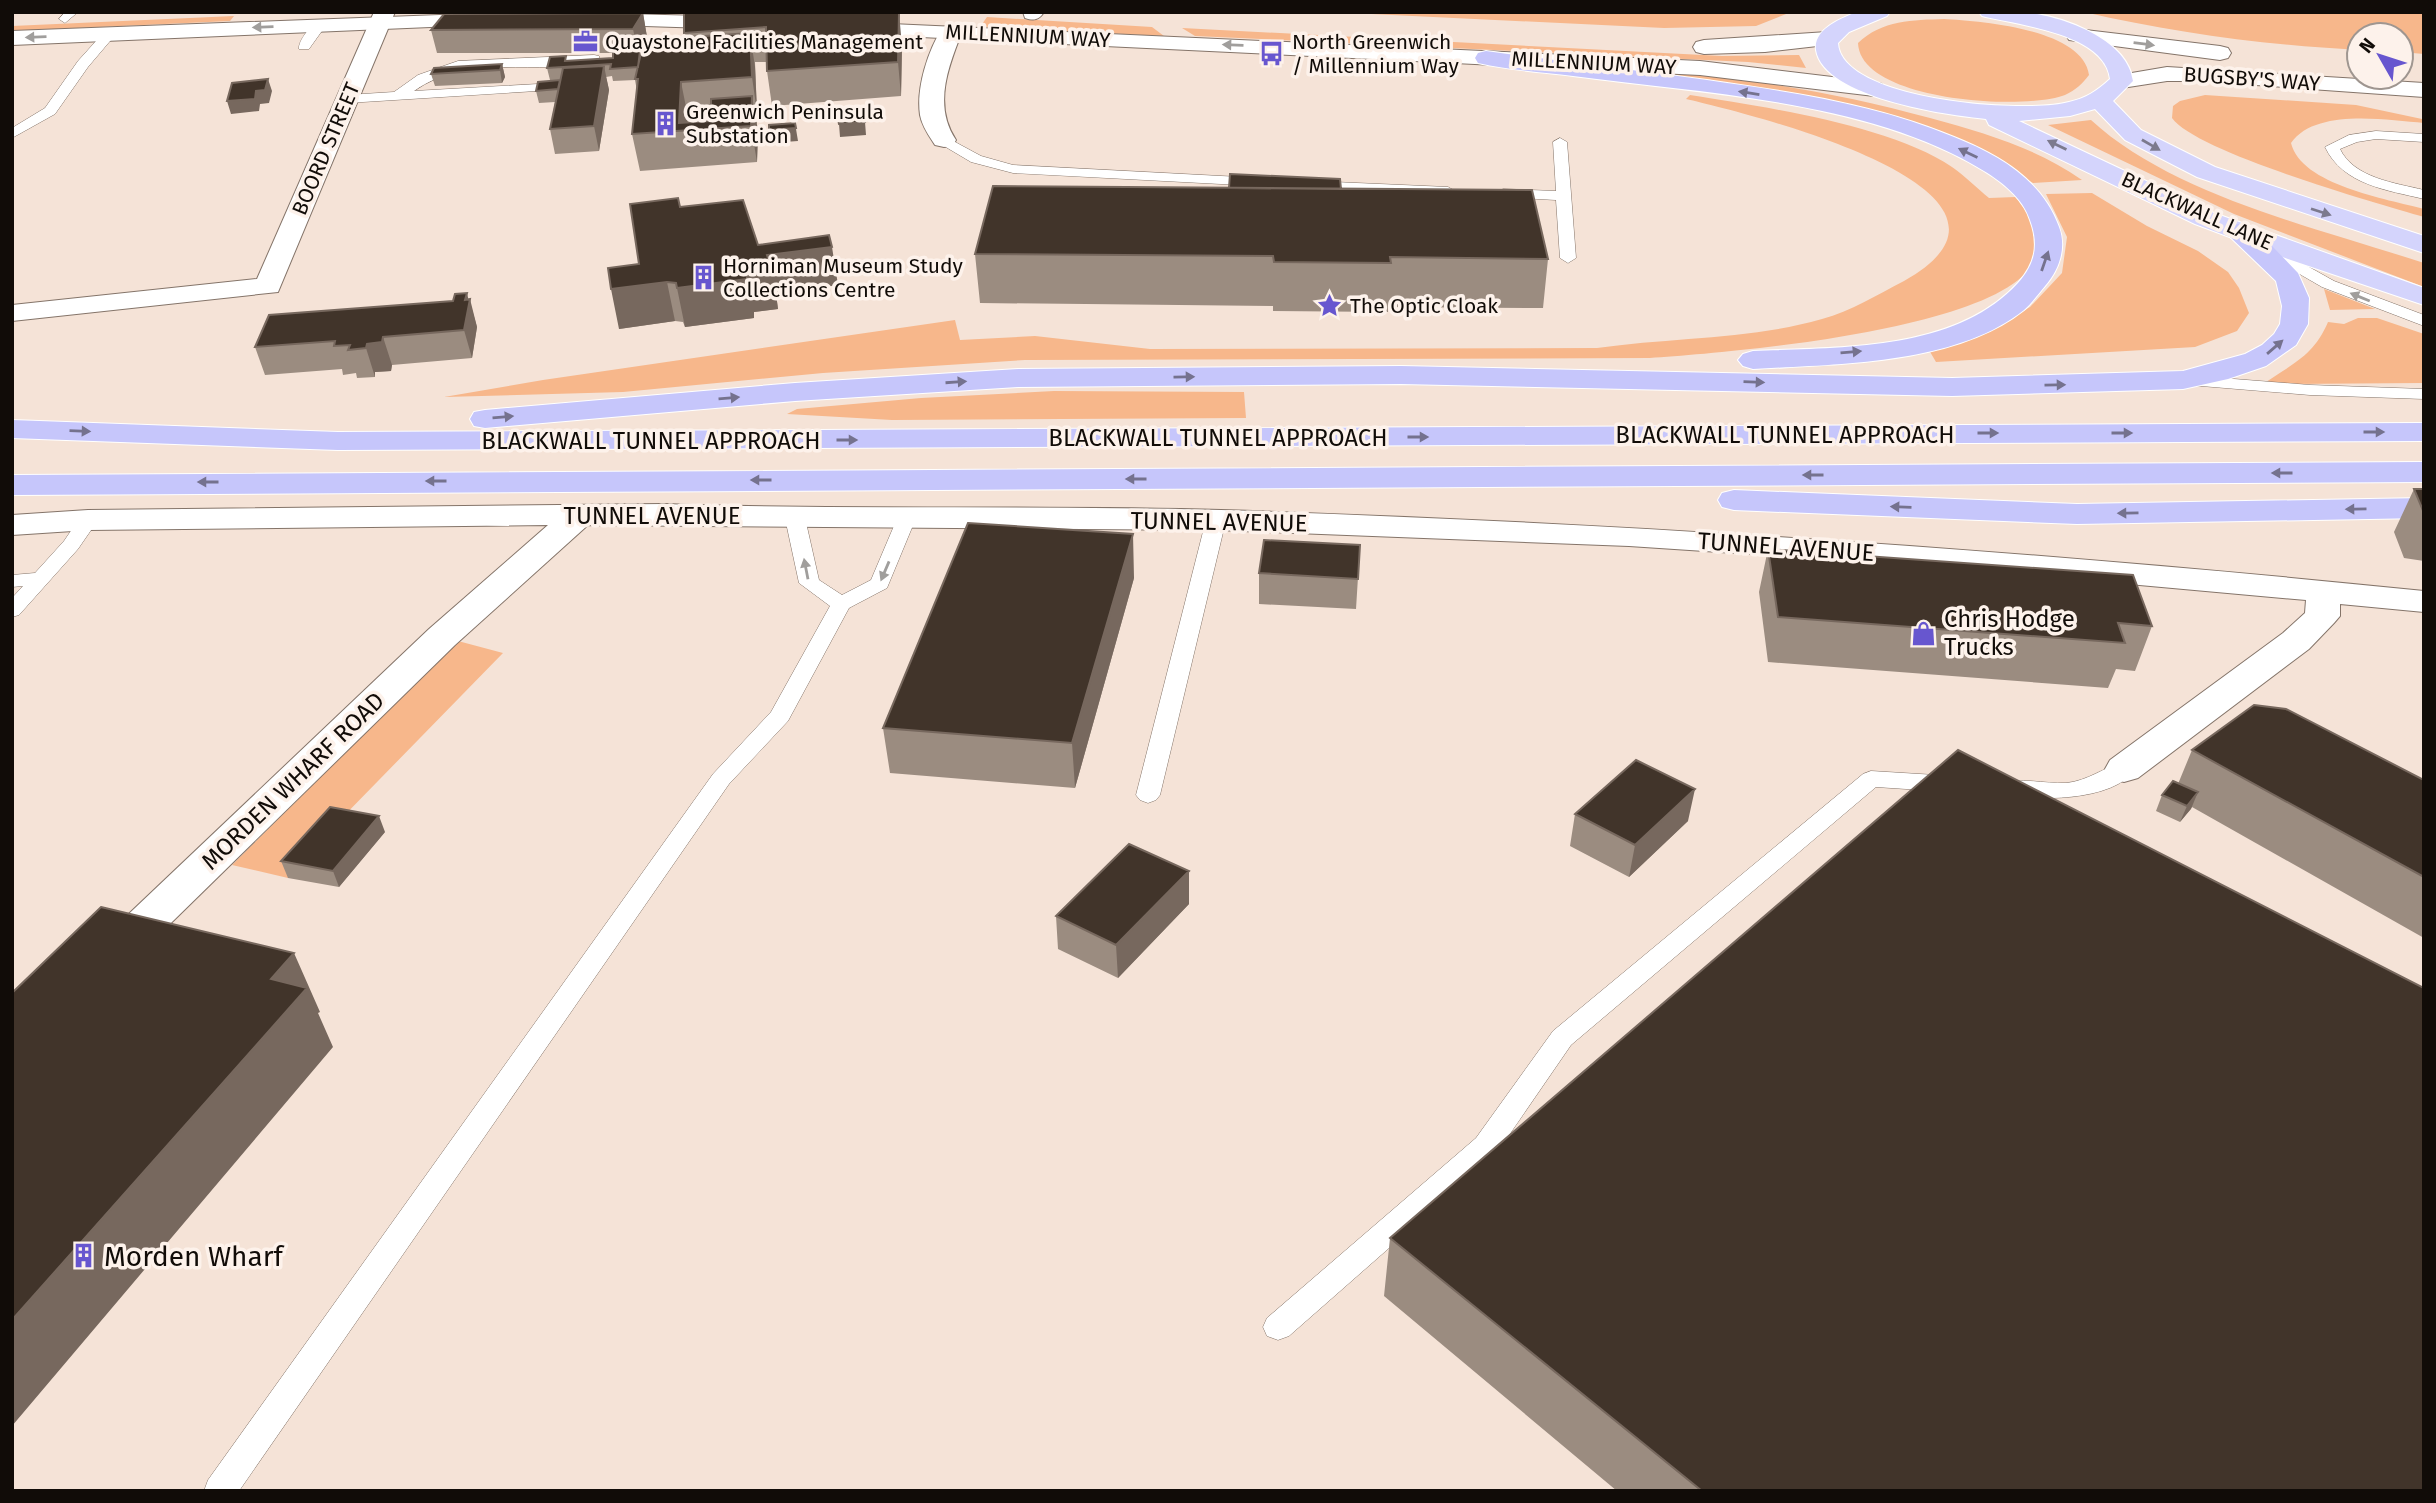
<svg xmlns="http://www.w3.org/2000/svg" width="2436" height="1503" font-family="'Fira Sans',sans-serif">
  <rect width="100%" height="100%" fill="#f5e3d7"/>
  <path fill="#f7b78b" d="M 1330,12 L 1791,12 L 1756,26 L 1664,28 Z
    M 2084,12 L 2424,12 L 2424,54 L 2401,52 L 2401,35 L 2359,35 L 2359,50 C 2265,45 2175,33 2084,12 Z
    M 234,16 L 230,21 L 12,31 L 12,26 Z
    M 987,17 L 1152,27 L 1164,36 L 980,27 Z
    M 1944,19 C 1981,21 2083,29 2089,75 C 2082,84 2076,90 2065,95 C 2023,111 1860,101 1858,43 C 1882,20 1913,20 1944,19 Z
    M 1182,28 L 1722,56 L 1799,55 L 1806,68 L 1748,62 L 1195,36 Z
    M 1662,70 C 1756,80 1839,93 1930,118 C 1985,133 2036,148 2082,180 L 2033,183 L 1946,134 L 1661,75 Z
    M 1690,95 C 1765,107 1890,125 1952,167 C 1965,176 1977,188 1989,198 L 2016,197 C 2030,216 2047,241 2032,265 C 1991,331 1727,353 1650,358 L 1025,360 L 823,373 L 623,392 L 444,397 L 543,380 L 955,320 L 960,340 L 1035,336 L 1150,349 L 1597,348 C 1672,337 1749,340 1822,319 C 1851,311 1877,295 1904,281 C 2066,190 1742,112 1686,99 Z
    M 2205,95 L 2356,105 L 2422,119 L 2424,123 C 2385,120 2316,108 2291,143 C 2301,185 2387,199 2424,209 L 2424,217 C 2376,203 2196,152 2172,118 L 2173,106 L 2180,101 Z
    M 2091,120 C 2172,195 2320,229 2424,263 L 2424,287 L 2234,214 L 2048,125 Z
    M 2092,193 L 2147,226 L 2198,251 L 2228,272 L 2239,288 L 2249,313 L 2237,331 L 2195,347 L 1936,362 L 1929,350 L 2000,324 L 2030,307 L 2062,273 L 2067,237 L 2046,194 Z
    M 2324,289 L 2375,309 L 2330,310 Z
    M 2358,318 L 2377,318 L 2424,334 L 2424,383 L 2287,384 L 2266,382 C 2294,363 2314,355 2328,322 L 2344,324 Z
    M 1054,391 L 1244,392 L 1246,418 L 892,420 L 787,414 L 797,409 L 921,398 Z
    M 458,641 L 503,653 L 336,824 L 288,878 L 232,865 Z"/>
  <g fill="none" stroke-linecap="round" stroke-linejoin="round">
    <defs>
      <path id="service" d="M 65,12 L 78,12 L 65,23 L 59,19 Z
        M 320,21 L 326,25 L 324,28 L 309,49 L 299,49 C 298,41 311,24 320,21 Z
        M 110,30 L 116,34 L 88,67 L 55,114 L 12,138 L 12,128 L 45,108 L 78,61 L 105,31 Z
        M 594,55 L 599,56 L 599,62 C 536,76 469,52 414,91 L 573,82 L 575,85 L 568,89 L 347,103 L 340,99 L 347,95 L 394,92 L 418,75 L 458,61 Z
        M 2376,131 L 2424,134 L 2424,142 L 2376,139 L 2357,142 L 2340,149 C 2354,178 2395,183 2424,190 L 2424,199 C 2387,190 2343,185 2325,147 L 2349,135 Z
        M 944,136 L 981,156 L 1013,165 L 1259,178 L 1266,182 L 1259,186 L 1013,173 L 971,162 L 939,143 L 939,137 Z
        M 1560,138 L 1567,142 L 1576,258 L 1568,263 L 1560,258 L 1556,200 L 1503,197 L 1496,193 L 1503,189 L 1556,191 L 1553,142 Z
        M 1311,181 L 1448,187 L 1455,191 L 1448,195 L 1306,188 L 1304,185 Z
        M 2259,239 L 2334,281 L 2424,315 L 2424,326 L 2322,287 L 2253,247 L 2251,244 L 2253,241 Z
        M 2183,375 L 2310,385 L 2424,389 L 2424,399 L 2310,395 L 2177,384 L 2174,380 Z
        M 795,512 L 805,518 L 819,580 L 842,595 L 871,580 L 899,514 L 906,512 L 916,518 L 887,588 L 849,608 L 788,721 L 729,784 L 239,1491 L 204,1491 L 208,1480 L 713,774 L 771,712 L 830,606 L 799,583 L 785,518 Z
        M 88,514 L 98,520 L 78,549 L 19,615 L 12,617 L 12,598 L 23,586 L 12,587 L 12,575 L 35,573 L 64,541 L 81,516 Z
        M 1216,514 L 1226,520 L 1160,795 L 1156,800 L 1148,803 L 1140,800 L 1136,795 L 1206,520 Z
        M 2124,762 L 2132,764 L 2135,769 C 2115,802 2032,802 1999,793 L 1995,788 L 1999,783 C 2020,777 2044,784 2066,783 C 2088,781 2104,767 2124,762 Z
        M 1871,771 L 1952,776 L 1960,779 L 1964,784 L 1960,789 L 1952,792 L 1876,787 L 1571,1045 L 1496,1154 L 1289,1336 L 1278,1340 L 1267,1336 L 1263,1327 L 1267,1318 L 1476,1138 L 1553,1031 L 1863,774 Z"/>
      <path id="minor" d="M 374,12 L 395,12 L 278,292 L 12,321 L 12,305 L 257,279 Z
        M 1023,12 L 1044,12 C 1039,20 1034,21 1025,18 Z
        M 951,26 L 959,27 L 962,32 C 948,67 933,106 956,140 L 953,145 L 944,147 L 935,145 C 929,136 922,126 920,115 C 916,88 928,50 943,27 Z
        M 662,504 C 848,510 1035,505 1221,510 C 1623,523 2024,550 2424,591 L 2424,612 L 2340,604 L 2340,616 L 2334,623 L 2309,649 L 2138,778 L 2124,782 L 2110,778 L 2105,769 L 2110,760 L 2283,633 L 2305,613 L 2306,600 L 1917,565 L 1629,546 L 1216,530 L 588,525 L 455,645 L 126,967 L 111,972 L 96,967 L 89,956 L 96,945 L 429,629 L 548,525 L 88,530 L 12,535 L 12,515 L 88,510 Z"/>
      <path id="tertiary" d="M 493,13 L 501,14 L 504,19 L 501,24 L 12,45 L 12,31 Z
        M 591,13 L 738,17 L 746,18 L 749,23 L 746,28 L 738,29 L 583,24 L 580,19 L 583,14 Z
        M 847,22 L 1700,61 L 1874,82 L 1882,84 L 1885,89 L 1882,94 L 1874,96 L 1700,75 L 839,33 L 836,28 L 839,23 Z
        M 2077,29 L 2220,46 L 2228,48 L 2231,53 L 2228,58 L 2220,60 L 2069,40 L 2066,35 L 2069,30 Z
        M 1827,32 L 1835,34 L 1838,39 L 1835,44 L 1765,52 L 1704,54 L 1696,52 L 1693,47 L 1696,42 L 1704,40 Z
        M 2167,67 L 2424,83 L 2424,97 L 2199,81 L 2167,81 L 2122,88 L 2114,86 L 2111,81 L 2114,76 Z"/>
      <path id="primary" d="M 1857,12 L 1890,12 L 1887,16 L 1849,32 L 1838,43 C 1841,101 2025,114 2069,102 C 2086,98 2097,91 2110,79 C 2105,33 2017,25 1982,16 L 1979,12 C 1993,12 2009,11 2023,12 C 2062,16 2127,38 2133,81 L 2113,101 L 2141,130 L 2215,167 L 2424,236 L 2424,253 L 2197,177 L 2125,140 L 2095,109 L 2070,116 L 2019,121 L 2214,213 L 2424,288 L 2424,305 L 2288,259 L 2195,224 L 1989,125 L 1986,119 C 1947,115 1824,98 1816,50 C 1813,29 1842,18 1857,12 Z"/>
      <path id="trunk" d="M 1486,51 C 1560,61 1633,70 1707,80 C 1790,92 1876,104 1954,137 C 1999,155 2042,180 2059,227 C 2067,248 2059,270 2045,286 C 2038,294 2032,303 2024,310 C 1955,365 1837,364 1753,369 L 1743,366 L 1738,360 L 1743,354 L 1753,351 C 1839,347 1955,352 2018,283 C 2036,263 2039,244 2030,220 C 2023,198 2002,182 1984,171 C 1872,101 1701,93 1573,76 C 1542,72 1509,70 1478,63 L 1475,58 L 1478,53 Z
        M 2238,224 L 2247,226 L 2273,247 L 2298,273 L 2309,298 L 2308,324 L 2296,345 L 2266,366 L 2228,379 L 2183,389 L 1952,396 L 1401,384 L 1018,387 L 795,401 L 485,428 L 474,426 L 470,419 L 474,412 L 485,410 L 795,383 L 1018,369 L 1401,366 L 1952,378 L 2183,371 L 2245,354 L 2262,345 L 2274,334 L 2280,324 L 2282,306 L 2276,281 L 2225,232 L 2229,226 Z
        M 12,420 L 338,432 L 2424,423 L 2424,441 L 338,450 L 12,438 Z
        M 2424,462 L 2424,482 L 12,495 L 12,475 Z
        M 1734,490 L 2077,504 L 2424,498 L 2424,518 L 2077,524 L 1734,510 L 1722,507 L 1718,500 L 1722,493 Z"/>
    </defs>
    <use href="#service" stroke="#847469" stroke-width="1"/>
    <use href="#minor" stroke="#847469" stroke-width="2"/>
    <use href="#tertiary" stroke="#847469" stroke-width="2"/>
    <use href="#primary" stroke="#fff" stroke-width="2"/>
    <use href="#trunk" stroke="#fff" stroke-width="2"/>
    <use href="#service" fill="#fff" fill-rule="evenodd"/>
    <use href="#minor" fill="#fff" fill-rule="evenodd"/>
    <use href="#tertiary" fill="#fff" fill-rule="evenodd"/>
    <use href="#primary" fill="#d4d4fc" fill-rule="evenodd"/>
    <use href="#trunk" fill="#c6c6fb" fill-rule="evenodd"/>
  </g>
  <path fill="#9b8c80" fill-rule="evenodd" d="M 684,12 L 902,46 L 901,96 L 772,106 L 767,71 L 767,62 L 755,62 L 757,112 L 755,112 L 758,131 L 757,162 L 640,171 L 632,134 L 637,91 L 635,80 L 613,81 L 612,76 L 606,77 L 609,90 L 599,151 L 555,154 L 550,129 L 555,102 L 539,103 L 536,91 L 560,80 L 550,80 L 547,68 L 567,61 L 613,58 L 613,53 L 437,53 L 431,30 L 643,13 L 647,37 L 645,40 L 685,37 ZM 711,116 L 711,121 L 687,122 L 688,117 Z
    M 502,64 L 505,77 L 502,83 L 435,86 L 431,74 Z
    M 1341,189 L 1548,259 L 1543,308 L 1388,307 L 1388,312 L 1273,311 L 1273,306 L 980,303 L 975,254 Z
    M 680,207 L 758,245 L 838,285 L 776,294 L 778,309 L 754,312 L 754,318 L 685,327 L 683,322 L 675,321 L 619,329 L 639,264 Z
    M 469,299 L 477,327 L 472,358 L 392,365 L 391,371 L 375,372 L 375,377 L 357,378 L 356,373 L 343,375 L 342,369 L 265,375 L 255,347 Z
    M 2414,489 L 2424,489 L 2424,561 L 2404,558 L 2394,532 Z
    M 1360,545 L 1356,609 L 1259,604 L 1259,573 Z
    M 1768,549 L 2152,626 L 2135,671 L 2116,669 L 2108,688 L 1768,662 L 1759,592 Z
    M 1134,578 L 1075,788 L 890,773 L 883,728 Z
    M 2192,750 L 2424,780 L 2424,938 L 2192,807 L 2180,822 L 2156,811 L 2162,795 L 2178,784 Z
    M 1575,814 L 1688,821 L 1629,877 L 1570,846 Z
    M 385,832 L 339,887 L 288,878 L 281,861 Z
    M 1189,871 L 1189,904 L 1118,978 L 1058,949 L 1056,916 Z
    M 1390,1238 L 2424,1491 L 1617,1491 L 1384,1296 Z"/>
  <path fill="#77685e" d="M 643,13 L 647,37 L 638,53 L 633,29 Z
    M 899,13 L 902,46 L 901,96 L 898,62 Z
    M 750,33 L 755,67 L 757,112 L 752,77 Z
    M 502,64 L 505,77 L 502,83 L 500,70 Z
    M 604,66 L 609,90 L 599,151 L 594,126 Z
    M 268,79 L 272,91 L 269,103 L 260,104 L 259,111 L 231,114 L 227,101 Z
    M 681,82 L 688,117 L 687,130 L 679,123 Z
    M 752,96 L 758,131 L 757,162 L 751,126 Z
    M 865,122 L 866,135 L 840,137 L 839,124 Z
    M 795,123 L 798,141 L 771,143 L 769,130 Z
    M 832,247 L 838,285 L 776,294 L 778,309 L 754,312 L 754,318 L 685,327 L 677,288 L 747,273 L 767,255 Z
    M 667,282 L 675,321 L 619,329 L 611,289 Z
    M 467,293 L 469,302 L 470,299 L 477,327 L 472,358 L 464,330 L 465,300 Z
    M 383,337 L 392,365 L 391,371 L 375,372 L 375,377 L 366,348 L 367,344 Z
    M 1133,534 L 1134,578 L 1075,788 L 1072,743 Z
    M 1695,789 L 1688,821 L 1629,877 L 1635,845 Z
    M 2198,792 L 2191,809 L 2180,822 L 2187,806 Z
    M 379,816 L 385,832 L 339,887 L 333,871 Z
    M 1189,871 L 1189,904 L 1118,978 L 1116,945 Z
    M 294,953 L 320,1012 L 318,1013 L 333,1047 L 12,1426 L 12,1320 L 271,979 Z"/>
  <path fill="#41342a" stroke="#77685e" stroke-width="2" d="M 684,12 L 899,13 L 898,62 L 767,71 L 766,27 L 684,33 Z
    M 643,13 L 633,29 L 431,30 L 444,14 Z
    M 750,33 L 752,77 L 681,82 L 679,123 L 711,121 L 711,99 L 752,96 L 751,126 L 632,134 L 638,79 L 635,79 L 644,40 Z
    M 640,51 L 638,67 L 610,69 L 611,64 L 547,68 L 550,57 L 566,56 L 565,61 L 613,58 L 613,52 Z
    M 502,64 L 500,70 L 431,74 L 434,68 Z
    M 604,66 L 594,126 L 550,129 L 563,68 Z
    M 268,79 L 265,90 L 256,91 L 255,99 L 227,101 L 232,83 Z
    M 560,80 L 558,89 L 536,91 L 538,82 Z
    M 864,116 L 865,122 L 839,124 L 838,119 Z
    M 795,123 L 796,128 L 769,130 L 769,125 Z
    M 1230,174 L 1340,179 L 1341,189 L 1229,188 Z
    M 993,186 L 1532,190 L 1548,259 L 1390,257 L 1391,263 L 1274,262 L 1273,256 L 975,254 Z
    M 678,198 L 680,207 L 743,200 L 758,245 L 829,235 L 832,247 L 767,255 L 772,270 L 747,273 L 747,279 L 677,288 L 676,283 L 667,282 L 611,289 L 608,268 L 639,264 L 630,204 Z
    M 467,293 L 465,300 L 470,299 L 464,330 L 383,337 L 382,342 L 367,344 L 366,348 L 348,350 L 350,345 L 334,346 L 335,341 L 255,347 L 269,315 L 453,301 L 455,294 Z
    M 2414,489 L 2424,489 L 2424,513 Z
    M 968,523 L 1133,534 L 1072,743 L 883,728 Z
    M 1264,540 L 1360,545 L 1358,579 L 1259,573 Z
    M 1768,549 L 2133,575 L 2152,626 L 2118,623 L 2125,643 L 1778,617 Z
    M 2254,705 L 2286,709 L 2424,780 L 2424,877 L 2192,750 Z
    M 1958,750 L 2424,988 L 2424,1491 L 1702,1491 L 1390,1238 Z
    M 1636,760 L 1695,789 L 1635,845 L 1575,814 Z
    M 2173,781 L 2198,792 L 2187,806 L 2162,795 Z
    M 330,807 L 379,816 L 333,871 L 281,861 Z
    M 1129,844 L 1189,871 L 1116,945 L 1056,916 Z
    M 101,907 L 294,953 L 271,979 L 307,988 L 12,1320 L 12,993 Z"/>
  <defs><path id="oneway-solid" d="M-6-.8H1V-3.2L6.5 0L1 3.2V.8H-6Z" transform="scale(1.75)"/></defs>
  <g fill="#a09e9c">
    <use href="#oneway-solid" transform="translate(263 27) rotate(178)"/>
    <use href="#oneway-solid" transform="translate(36 37) rotate(178)"/>
    <use href="#oneway-solid" transform="translate(2144 44) rotate(7)"/>
    <use href="#oneway-solid" transform="translate(1233 45) rotate(-178)"/>
    <use href="#oneway-solid" transform="translate(2360 297) rotate(-158)"/>
    <use href="#oneway-solid" transform="translate(806 569) rotate(-101)"/>
    <use href="#oneway-solid" transform="translate(885 571) rotate(113)"/>
  </g>
  <g fill="#75728e">
    <use href="#oneway-solid" transform="translate(1749 93) rotate(-171)"/>
    <use href="#oneway-solid" transform="translate(1968 153) rotate(-154)"/>
    <use href="#oneway-solid" transform="translate(2045 261) rotate(-71)"/>
    <use href="#oneway-solid" transform="translate(2275 347) rotate(-41)"/>
    <use href="#oneway-solid" transform="translate(1851 352) rotate(-5)"/>
    <use href="#oneway-solid" transform="translate(1184 377) rotate(-1)"/>
    <use href="#oneway-solid" transform="translate(956 382) rotate(-4)"/>
    <use href="#oneway-solid" transform="translate(1754 382) rotate(2)"/>
    <use href="#oneway-solid" transform="translate(2055 385) rotate(-1)"/>
    <use href="#oneway-solid" transform="translate(729 398) rotate(-5)"/>
    <use href="#oneway-solid" transform="translate(503 417) rotate(-5)"/>
    <use href="#oneway-solid" transform="translate(80 431) rotate(2)"/>
    <use href="#oneway-solid" transform="translate(2374 432)"/>
    <use href="#oneway-solid" transform="translate(1988 433)"/>
    <use href="#oneway-solid" transform="translate(2122 433)"/>
    <use href="#oneway-solid" transform="translate(1418 437)"/>
    <use href="#oneway-solid" transform="translate(847 440)"/>
    <use href="#oneway-solid" transform="translate(2282 473) rotate(180)"/>
    <use href="#oneway-solid" transform="translate(1813 475) rotate(180)"/>
    <use href="#oneway-solid" transform="translate(1136 479) rotate(180)"/>
    <use href="#oneway-solid" transform="translate(761 480) rotate(180)"/>
    <use href="#oneway-solid" transform="translate(436 481) rotate(180)"/>
    <use href="#oneway-solid" transform="translate(208 482) rotate(180)"/>
    <use href="#oneway-solid" transform="translate(1901 507) rotate(-178)"/>
    <use href="#oneway-solid" transform="translate(2356 509) rotate(179)"/>
    <use href="#oneway-solid" transform="translate(2128 513) rotate(179)"/>
  </g>
  <g fill="#7c7a8e">
    <use href="#oneway-solid" transform="translate(2057 145) rotate(-154)"/>
    <use href="#oneway-solid" transform="translate(2151 145) rotate(30)"/>
    <use href="#oneway-solid" transform="translate(2321 212) rotate(18)"/>
  </g>
  <defs>
    <symbol id="office-bare" viewBox="-9 -9 18 18"><path d="M-6-3h4V-5.5h4V-3h4V5H-6ZM-1-4.5V-3h2v-1.5ZM-6 0V1H6V0Z" fill="#6756cf" stroke="#fdf2eb" stroke-width="2.5" paint-order="stroke"/></symbol>
    <symbol id="bus-bare" viewBox="-9 -9 18 18"><path d="M-5-6H5V4H4V6H2V4H-2V6H-4V4H-5ZM-3.5-4V0h7V-4ZM-3.5 1.2v1.5H-2V1.2ZM2 1.2v1.5H3.5V1.2Z" fill="#6756cf" stroke="#fdf2eb" stroke-width="2.5" paint-order="stroke"/></symbol>
    <symbol id="building-bare" viewBox="-9 -9 18 18"><path d="M-4-6H4V6H1V3H-1V6H-4ZM-2.5-4.3h1.7v1.8h-1.7ZM.8-4.3h1.7v1.8H.8ZM-2.5-1h1.7V.8h-1.7ZM.8-1h1.7V.8H.8Z" fill="#6756cf" stroke="#fdf2eb" stroke-width="2.5" paint-order="stroke"/></symbol>
    <symbol id="sight-bare" viewBox="-9 -9 18 18"><path d="M0-6L1.8-2.2L6-1.7L2.9 1.2L3.7 5.4L0 3.3L-3.7 5.4L-2.9 1.2L-6-1.7L-1.8-2.2Z" fill="#6756cf" stroke="#fdf2eb" stroke-width="2.5" paint-order="stroke"/></symbol>
    <symbol id="shop-bare" viewBox="-9 -9 18 18"><path d="M-5-2.5h2.3a2.7 3.5 0 0 1 5.4 0H5L5.5 6h-11ZM-1.5-2.5h3a1.5 2.3 0 0 0-3 0Z" fill="#6756cf" stroke="#fdf2eb" stroke-width="2.5" paint-order="stroke"/></symbol>
  </defs>
  <g fill-rule="evenodd">
    <use href="#office-bare" x="568" y="24" width="35" height="35"/>
    <use href="#bus-bare" x="1254" y="36" width="35" height="35"/>
    <use href="#building-bare" x="648" y="106" width="35" height="35"/>
    <use href="#building-bare" x="686" y="260" width="35" height="35"/>
    <use href="#sight-bare" x="1312" y="288" width="35" height="35"/>
    <use href="#shop-bare" x="1906" y="616" width="35" height="35"/>
    <use href="#building-bare" x="66" y="1238" width="35" height="35"/>
  </g>
  <g text-anchor="middle" stroke-width="7" stroke-linejoin="round" paint-order="stroke">
    <g font-size="21" fill="#110c08" stroke="#fdf2eb">
      <text transform="translate(1028 36) rotate(3)" y="7">MILLENNIUM WAY</text>
      <text transform="translate(1594 63) rotate(3)" y="7">MILLENNIUM WAY</text>
      <text transform="translate(2252 79) rotate(4)" y="7">BUGSBY'S WAY</text>
      <text transform="translate(326 149) rotate(-67)" y="7">BOORD STREET</text>
      <text transform="translate(2197 211) rotate(24)" y="7">BLACKWALL LANE</text>
    </g>
    <g font-size="21" fill="#110c08" stroke="#fdf2eb" text-anchor="start">
      <text x="605" y="49">Quaystone Facilities Management</text>
      <text x="1292" y="49">North Greenwich<tspan x="1292" dy="24">/ Millennium Way</tspan></text>
      <text x="686" y="119">Greenwich Peninsula<tspan x="686" dy="24">Substation</tspan></text>
      <text x="723" y="273">Horniman Museum Study<tspan x="723" dy="24">Collections Centre</tspan></text>
      <text x="1350" y="313">The Optic Cloak</text>
    </g>
    <g font-size="24" fill="#110c08" stroke="#fdf2eb">
      <text x="1785" y="443">BLACKWALL TUNNEL APPROACH</text>
      <text x="1218" y="446">BLACKWALL TUNNEL APPROACH</text>
      <text x="651" y="449">BLACKWALL TUNNEL APPROACH</text>
      <text x="652" y="524">TUNNEL AVENUE</text>
      <text transform="translate(1219 522) rotate(1)" y="8">TUNNEL AVENUE</text>
      <text transform="translate(1786 547) rotate(4)" y="8">TUNNEL AVENUE</text>
      <text transform="translate(293 781) rotate(-44)" y="8">MORDEN WHARF ROAD</text>
    </g>
    <g font-size="24" fill="#110c08" stroke="#fdf2eb" text-anchor="start">
      <text x="1944" y="627">Chris Hodge<tspan x="1944" dy="28">Trucks</tspan></text>
    </g>
    <g font-size="28" fill="#110c08" stroke="#fdf2eb" text-anchor="start">
      <text x="104" y="1266">Morden Wharf</text>
    </g>
  </g>
  <rect width="2436" height="1503" fill="none" stroke="#110c08" stroke-width="28"/>
  <g transform="translate(2380 56) rotate(309)"><circle r="33" fill="#fdf2eb" stroke="#9f9690" stroke-width="2"/>
  <path d="M0-5L12 26L0 18L-12 26Z" fill="#6756cf"/>
  <text y="-10" font-size="19" font-weight="bold" text-anchor="middle" fill="#110c08">N</text>
  </g>
</svg>
